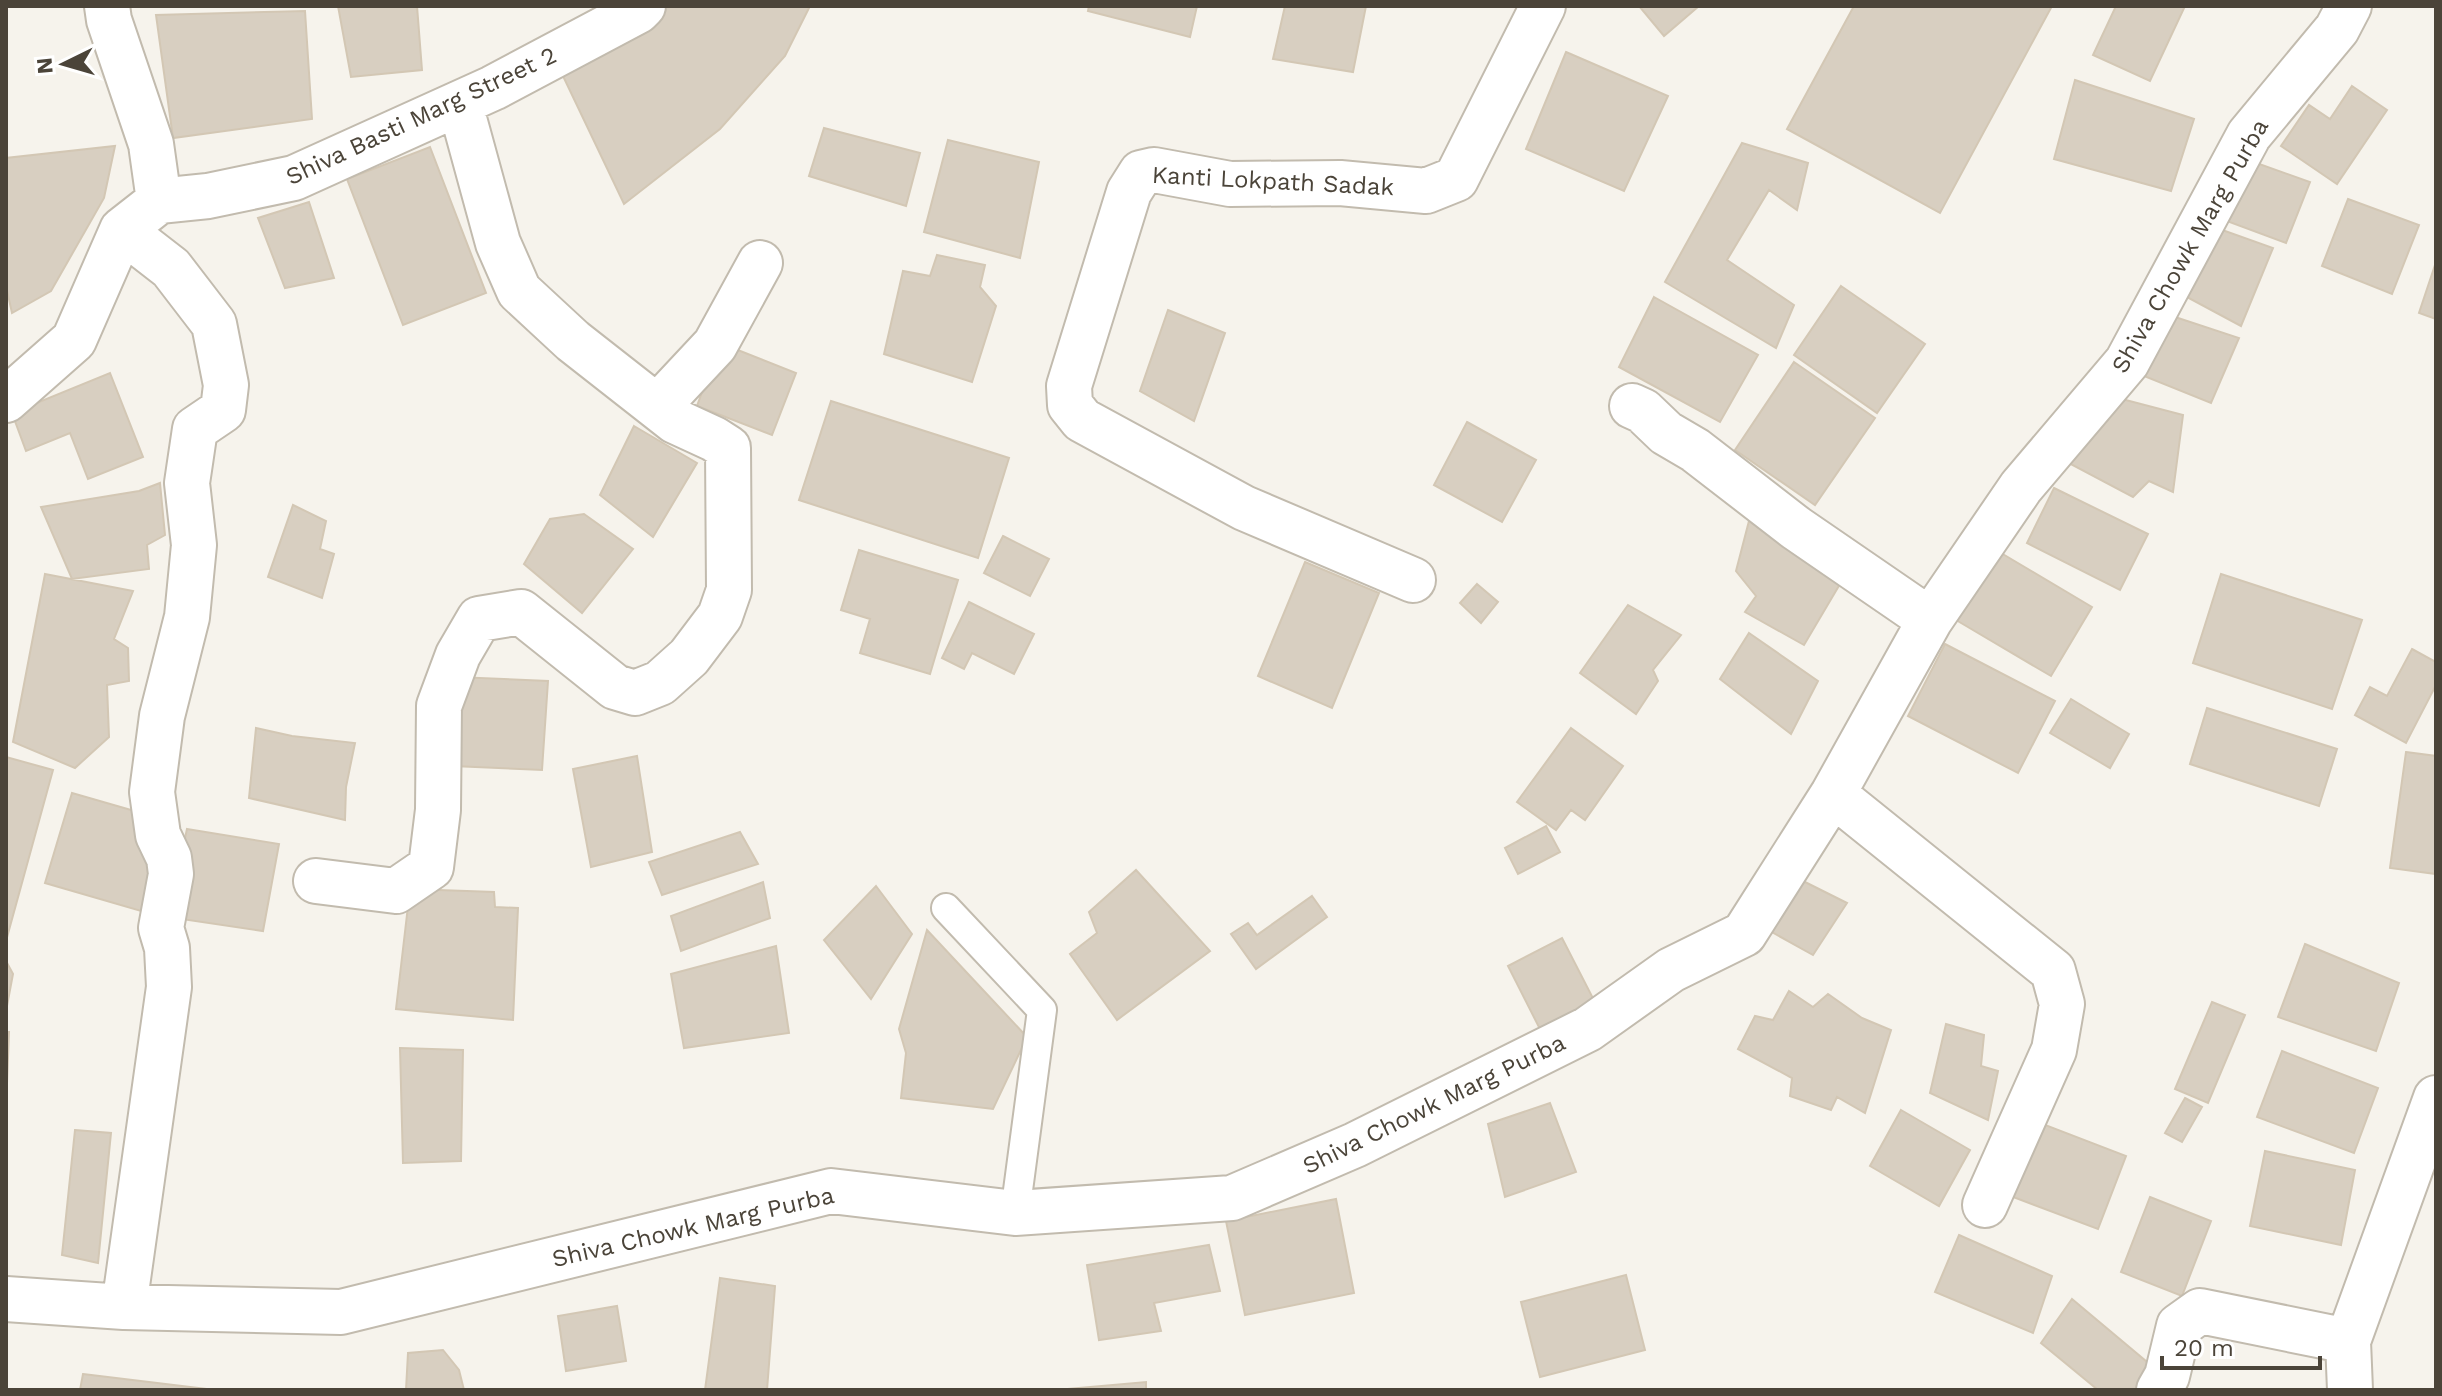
<svg xmlns="http://www.w3.org/2000/svg" width="2442" height="1396" font-family="'Work Sans',sans-serif">
  <rect width="100%" height="100%" fill="#f6f3ec"/>
  <path fill="#d8cfc1" stroke="#d3c7b4" stroke-width="2" d="M 338,6 L 417,6 L 422,70 L 351,77 Z
    M 656,6 L 810,6 L 785,56 L 720,129 L 624,204 L 563,76 Z
    M 1089,6 L 1197,6 L 1190,37 L 1088,11 Z
    M 1285,6 L 1366,6 L 1353,72 L 1273,59 Z
    M 1639,6 L 1699,6 L 1664,36 Z
    M 1854,6 L 2052,6 L 1940,213 L 1787,129 Z
    M 2116,6 L 2185,6 L 2150,81 L 2093,55 Z
    M 305,11 L 312,119 L 173,138 L 156,15 Z
    M 1566,52 L 1668,96 L 1624,191 L 1526,149 Z
    M 2075,80 L 2194,119 L 2171,191 L 2054,159 Z
    M 2352,86 L 2387,110 L 2337,184 L 2281,146 L 2309,105 L 2330,119 Z
    M 824,128 L 920,153 L 906,206 L 809,176 Z
    M 948,140 L 1039,162 L 1020,258 L 924,232 Z
    M 1742,143 L 1808,163 L 1797,210 L 1769,190 L 1727,260 L 1794,305 L 1776,348 L 1665,282 Z
    M 115,146 L 104,198 L 51,291 L 12,313 L 6,286 L 6,158 Z
    M 430,147 L 486,293 L 403,325 L 347,179 Z
    M 2248,160 L 2310,182 L 2286,243 L 2224,220 Z
    M 2348,199 L 2419,225 L 2392,294 L 2322,266 Z
    M 309,202 L 334,278 L 285,288 L 258,218 Z
    M 2211,226 L 2273,248 L 2241,326 L 2185,296 Z
    M 937,255 L 985,265 L 980,287 L 996,306 L 972,382 L 884,354 L 903,271 L 930,276 Z
    M 2436,262 L 2436,319 L 2419,313 Z
    M 1841,286 L 1925,344 L 1877,413 L 1794,355 Z
    M 1654,297 L 1758,355 L 1720,422 L 1619,367 Z
    M 1168,310 L 1225,333 L 1194,421 L 1140,391 Z
    M 2169,315 L 2239,338 L 2211,403 L 2144,376 Z
    M 720,343 L 796,373 L 772,435 L 697,406 Z
    M 1794,362 L 1875,418 L 1815,505 L 1735,450 Z
    M 110,373 L 143,457 L 88,479 L 70,433 L 26,451 L 12,413 Z
    M 2118,398 L 2183,415 L 2173,492 L 2149,481 L 2133,497 L 2063,460 Z
    M 831,401 L 1009,458 L 978,558 L 799,500 Z
    M 1467,422 L 1536,460 L 1502,522 L 1434,485 Z
    M 634,426 L 697,463 L 653,537 L 600,495 Z
    M 160,483 L 165,535 L 147,545 L 149,569 L 72,579 L 41,507 L 139,491 Z
    M 2054,488 L 2148,534 L 2120,590 L 2027,543 Z
    M 293,505 L 326,521 L 320,549 L 334,554 L 322,598 L 268,577 Z
    M 584,514 L 633,549 L 582,613 L 524,564 L 550,519 Z
    M 1749,521 L 1840,584 L 1804,645 L 1745,612 L 1756,596 L 1736,571 Z
    M 1003,536 L 1049,559 L 1030,596 L 984,573 Z
    M 859,550 L 958,580 L 930,674 L 860,653 L 870,619 L 841,610 Z
    M 1996,550 L 2092,607 L 2051,676 L 1956,620 Z
    M 1305,562 L 1379,593 L 1332,708 L 1258,676 Z
    M 45,574 L 133,591 L 114,639 L 128,648 L 129,681 L 107,685 L 109,737 L 75,768 L 13,742 Z
    M 2221,574 L 2362,620 L 2332,709 L 2193,663 Z
    M 1477,584 L 1498,602 L 1481,623 L 1460,603 Z
    M 969,602 L 1034,634 L 1014,674 L 972,653 L 964,669 L 942,658 Z
    M 1628,605 L 1681,635 L 1653,670 L 1658,681 L 1636,714 L 1580,673 Z
    M 1749,633 L 1818,681 L 1791,734 L 1720,679 Z
    M 1945,644 L 2055,701 L 2018,773 L 1908,716 Z
    M 2412,649 L 2436,662 L 2436,685 L 2406,743 L 2355,715 L 2370,687 L 2387,696 Z
    M 455,677 L 548,681 L 542,770 L 453,766 Z
    M 2071,699 L 2129,734 L 2110,768 L 2050,733 Z
    M 2207,708 L 2337,749 L 2319,806 L 2190,764 Z
    M 256,728 L 292,736 L 355,743 L 346,787 L 345,820 L 249,798 Z
    M 1571,728 L 1623,766 L 1585,820 L 1571,810 L 1556,830 L 1517,802 Z
    M 2406,752 L 2436,756 L 2436,874 L 2390,868 Z
    M 637,756 L 652,852 L 591,867 L 573,769 Z
    M 6,757 L 53,770 L 6,941 Z
    M 72,793 L 152,816 L 148,913 L 45,883 Z
    M 1546,826 L 1560,852 L 1518,874 L 1505,848 Z
    M 187,829 L 279,844 L 263,931 L 168,917 Z
    M 740,832 L 758,864 L 662,895 L 649,862 Z
    M 1136,870 L 1210,951 L 1117,1020 L 1070,954 L 1097,933 L 1089,912 Z
    M 1791,875 L 1847,903 L 1813,955 L 1761,926 Z
    M 763,882 L 770,918 L 681,951 L 671,916 Z
    M 876,886 L 912,934 L 871,999 L 824,940 Z
    M 410,889 L 494,892 L 495,907 L 518,908 L 513,1020 L 396,1009 Z
    M 1312,896 L 1327,917 L 1256,969 L 1231,934 L 1248,923 L 1257,935 Z
    M 927,930 L 1027,1037 L 993,1109 L 901,1098 L 906,1053 L 899,1029 Z
    M 1562,938 L 1599,1010 L 1545,1039 L 1508,966 Z
    M 2305,944 L 2399,983 L 2376,1051 L 2278,1017 Z
    M 776,946 L 789,1033 L 684,1048 L 671,974 Z
    M 6,961 L 13,974 L 7,1006 L 6,1006 Z
    M 1789,991 L 1813,1007 L 1828,994 L 1862,1018 L 1891,1030 L 1865,1113 L 1837,1097 L 1831,1110 L 1790,1096 L 1792,1078 L 1738,1049 L 1755,1016 L 1773,1020 Z
    M 2212,1002 L 2245,1015 L 2208,1103 L 2175,1089 Z
    M 1946,1024 L 1984,1035 L 1981,1066 L 1998,1071 L 1988,1120 L 1930,1093 Z
    M 6,1032 L 9,1032 L 6,1109 Z
    M 400,1048 L 463,1050 L 461,1161 L 403,1163 Z
    M 2282,1051 L 2378,1088 L 2354,1153 L 2257,1117 Z
    M 2185,1098 L 2202,1107 L 2182,1142 L 2165,1133 Z
    M 1550,1103 L 1576,1172 L 1505,1197 L 1488,1124 Z
    M 1901,1110 L 1970,1150 L 1939,1206 L 1870,1166 Z
    M 2032,1120 L 2126,1156 L 2098,1229 L 2005,1194 Z
    M 75,1130 L 111,1133 L 98,1263 L 62,1255 Z
    M 2265,1151 L 2355,1170 L 2341,1245 L 2250,1226 Z
    M 2150,1197 L 2211,1221 L 2182,1296 L 2121,1272 Z
    M 1336,1199 L 1354,1293 L 1245,1315 L 1226,1221 Z
    M 1959,1235 L 2052,1276 L 2033,1333 L 1935,1292 Z
    M 1209,1245 L 1220,1291 L 1154,1303 L 1161,1331 L 1099,1340 L 1087,1265 Z
    M 1626,1275 L 1645,1350 L 1540,1377 L 1521,1302 Z
    M 720,1278 L 775,1286 L 767,1390 L 705,1390 Z
    M 2072,1299 L 2159,1372 L 2146,1390 L 2098,1390 L 2041,1343 Z
    M 617,1306 L 626,1361 L 566,1371 L 558,1316 Z
    M 443,1350 L 459,1370 L 464,1390 L 406,1390 L 408,1353 Z
    M 83,1374 L 215,1390 L 80,1390 Z
    M 1146,1382 L 1146,1390 L 1056,1390 Z"/>
  <g fill="none" stroke-linecap="round" stroke-linejoin="round">
    <defs>
      <path id="service" d="M 946,908 L 1042,1010 L 1015,1213"/>
      <path id="minor" d="M 107,6 L 109,20 L 151,144 L 159,201
        M 122,230 L 171,268 L 214,324 L 226,385 L 223,410 L 195,429 L 187,483 L 194,545 L 187,617 L 162,716 L 152,792 L 158,835 L 169,858 L 171,874 L 161,928 L 167,948 L 169,987 L 124,1307
        M 6,400 L 74,340 L 122,230 L 159,201 L 208,196 L 294,178 L 493,88 L 638,11 L 643,6
        M 1632,406 L 1643,411 L 1666,433 L 1695,450 L 1796,528 L 1930,620
        M 657,407 L 715,345 L 760,263
        M 1413,580 L 1244,508 L 1082,420 L 1070,405 L 1069,386 L 1129,192 L 1141,173 L 1154,170 L 1230,184 L 1340,183 L 1426,191 L 1456,179 L 1543,6
        M 1833,794 L 2053,971 L 2062,1004 L 2054,1050 L 1985,1205
        M 316,881 L 396,891 L 431,867 L 438,810 L 439,706 L 458,655 L 479,619 L 521,612 L 615,687 L 635,693 L 660,683 L 689,657 L 720,616 L 729,590 L 728,448 L 714,439 L 675,421 L 573,341 L 519,291 L 498,243 L 460,104
        M 6,1299 L 124,1307 L 341,1312 L 831,1191 L 1015,1213 L 1232,1198 L 1355,1145 L 1588,1029 L 1671,970 L 1744,934 L 1833,794 L 1930,620 L 2021,487 L 2127,362 L 2249,135 L 2337,29 L 2349,6
        M 2159,1390 L 2167,1376 L 2179,1326 L 2200,1311 L 2348,1341
        M 2350,1390 L 2348,1341 L 2436,1098"/>
    </defs>
    <use href="#service" stroke="#c2bbae" stroke-width="32"/>
    <use href="#minor" stroke="#c2bbae" stroke-width="48"/>
    <use href="#service" stroke="#fff" stroke-width="28"/>
    <use href="#minor" stroke="#fff" stroke-width="44"/>
  </g>
  <g text-anchor="middle" stroke-width="6" stroke-linejoin="round" paint-order="stroke">
    <g font-size="24" fill="#4b4439" stroke="#fff">
      <text transform="translate(421 116) rotate(-25)" y="8">Shiva Basti Marg Street 2</text>
      <text transform="translate(1273 181) rotate(3)" y="8">Kanti Lokpath Sadak</text>
      <text transform="translate(2190 246) rotate(-60)" y="8">Shiva Chowk Marg Purba</text>
      <text transform="translate(1434 1104) rotate(-26)" y="8">Shiva Chowk Marg Purba</text>
      <text transform="translate(693 1227) rotate(-13)" y="8">Shiva Chowk Marg Purba</text>
    </g>
  </g>
  <rect width="2442" height="1396" fill="none" stroke="#4b4439" stroke-width="16"/>
  <g transform="translate(64 64) rotate(265)" stroke="#ffffff" stroke-width="6" paint-order="stroke">
  <path d="M0-6L14 30L0 20L-14 30Z" fill="#4b4439"/>
  <text y="-12" font-size="22" font-weight="bold" text-anchor="middle" fill="#4b4439">N</text>
  </g>
  <path d="M2162 1356v12h158v-12" fill="none" stroke="#4b4439" stroke-width="4"/>
  <text x="2174" y="1356" font-size="24" fill="#4b4439" stroke="#ffffff" stroke-width="6" paint-order="stroke">20 m</text>
</svg>
